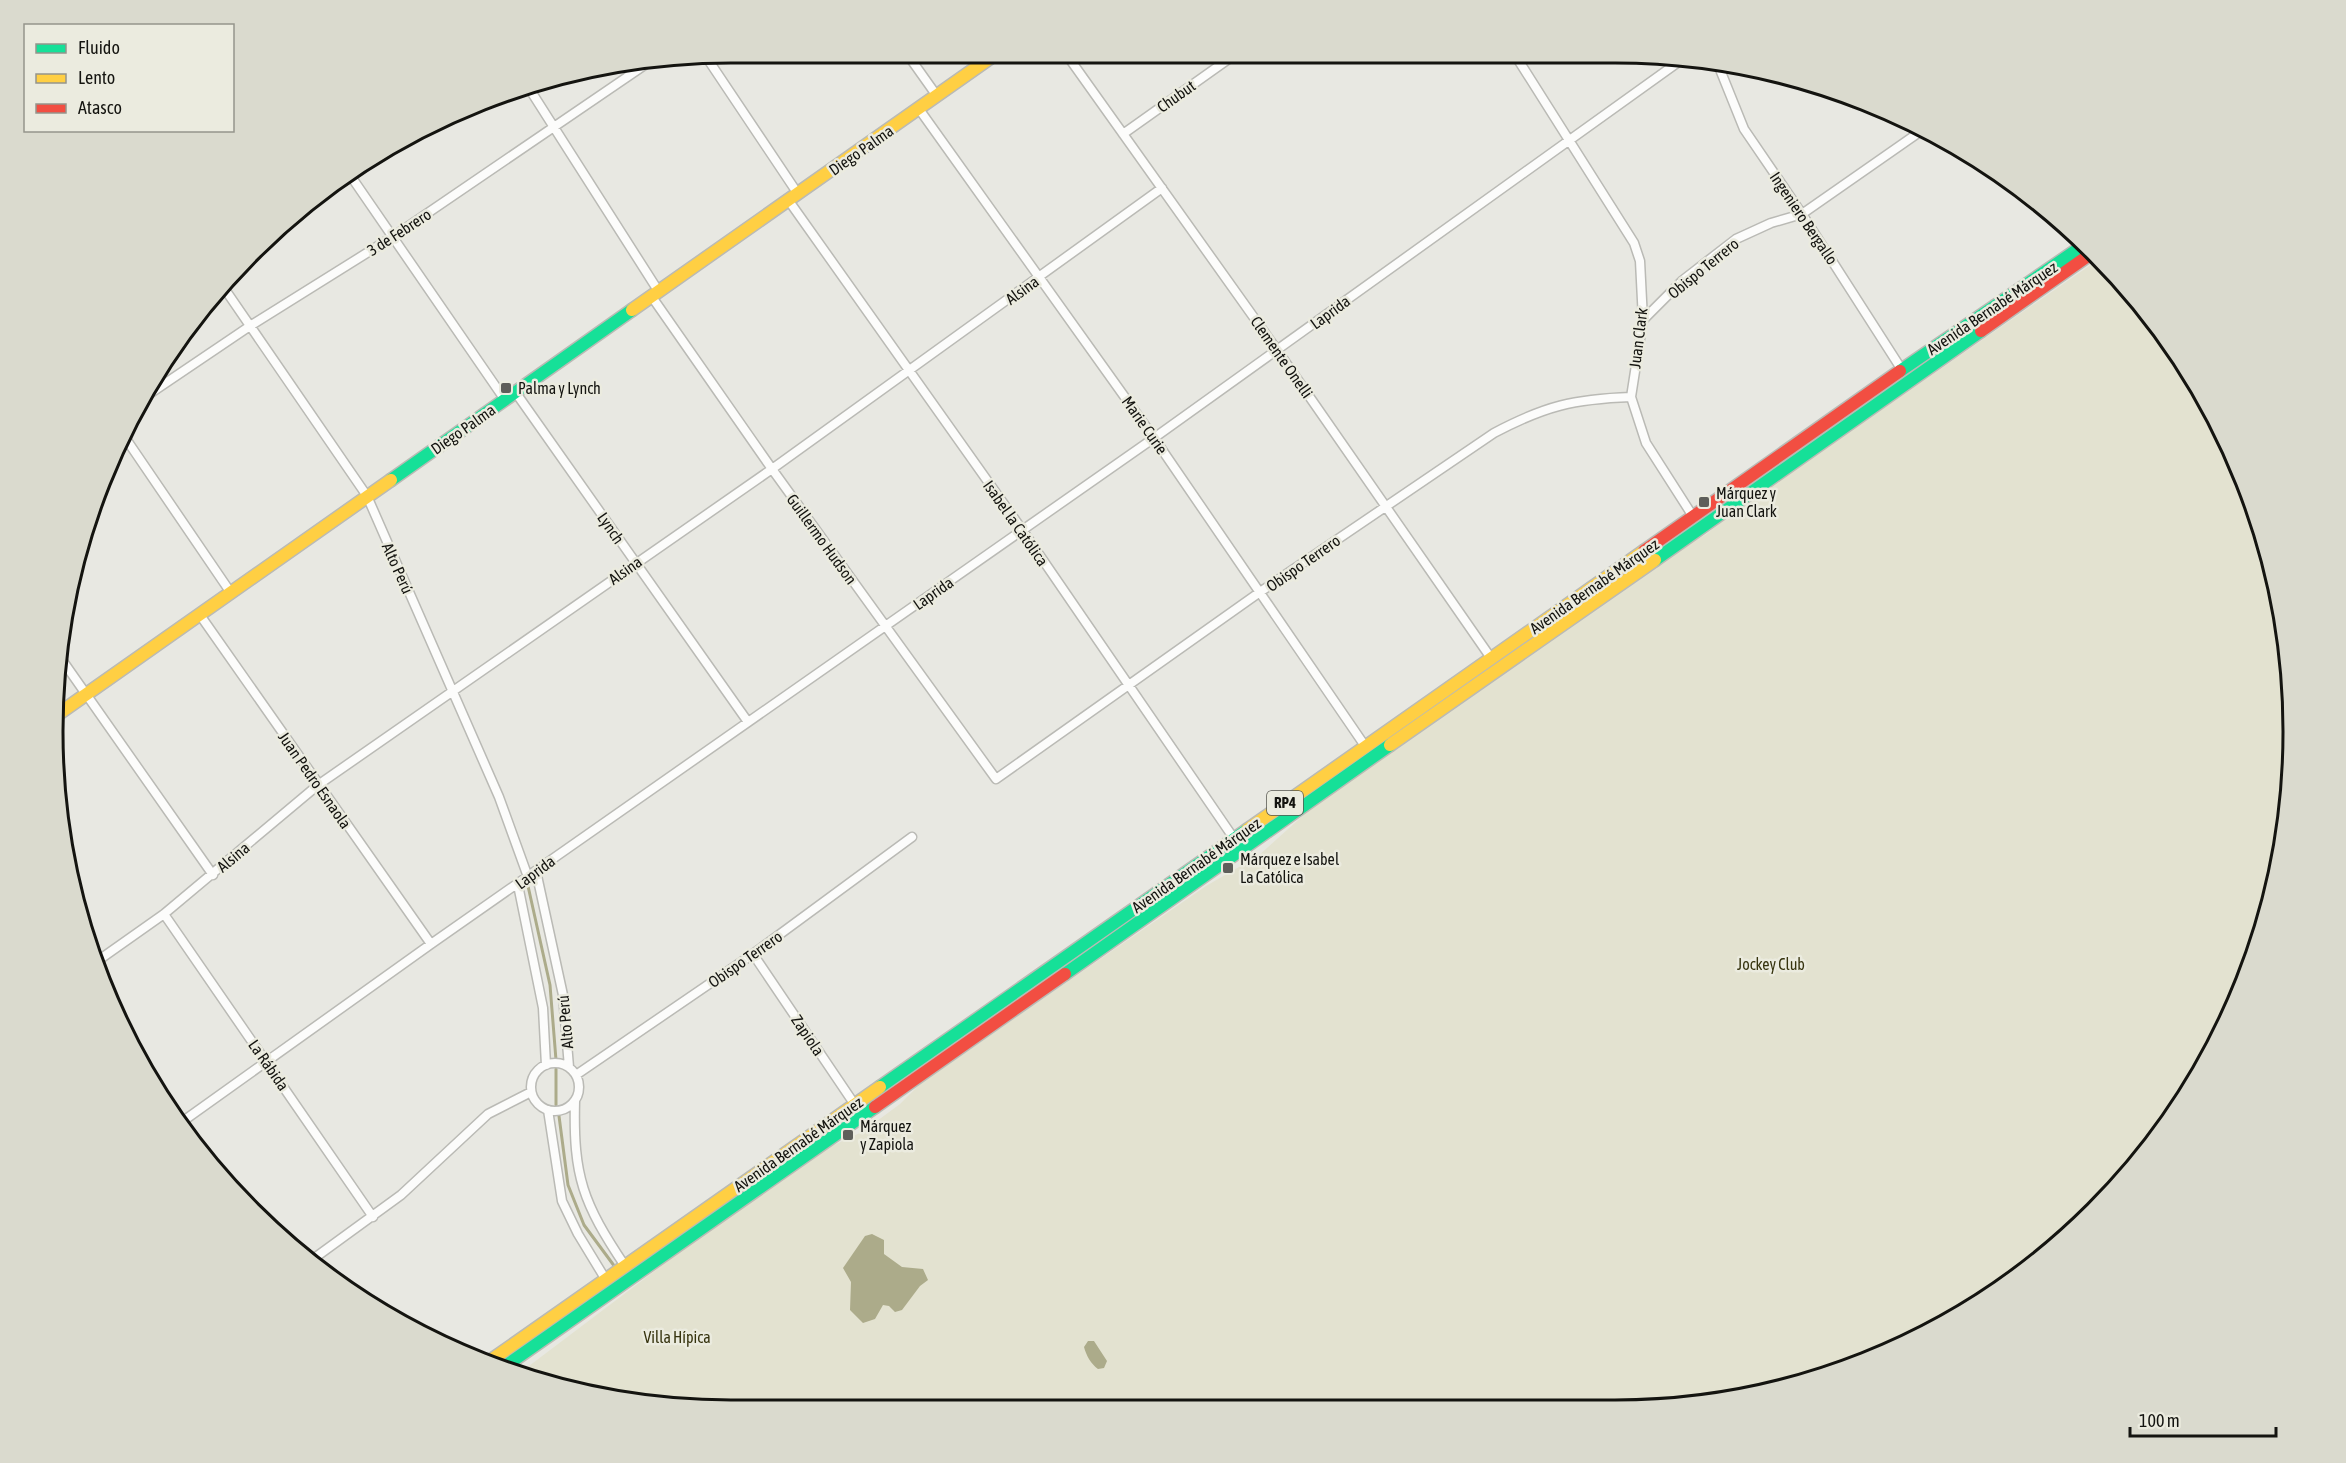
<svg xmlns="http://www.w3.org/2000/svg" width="2346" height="1463" font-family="'Asap Condensed',sans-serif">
  <rect width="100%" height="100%" fill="#e8e8e2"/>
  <path fill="#e3e2d0" d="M 2099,259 L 2125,284 L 2203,392 L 2258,514 L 2288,643 L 2292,776 L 2270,908 L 2223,1032 L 2153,1145 L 2062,1242 L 1954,1320 L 1832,1375 L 1659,1409 L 643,1405 L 521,1372 L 693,1242 L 825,1149 L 862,1132 L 900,1104 L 921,1083 L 1206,886 L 1258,856 L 1307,812 L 1672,553 L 1705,535 L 1727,518 L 1724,516 L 1754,493 L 1759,495 Z"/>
  <path fill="#acab8a" d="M 872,1234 L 884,1240 L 884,1254 L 902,1267 L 923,1269 L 928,1280 L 920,1286 L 902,1310 L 895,1312 L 889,1306 L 883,1305 L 875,1319 L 863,1323 L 850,1310 L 851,1282 L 843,1268 L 865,1236 Z
    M 1088,1341 L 1094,1341 L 1107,1361 L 1104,1368 L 1098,1369 C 1091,1364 1086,1355 1084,1347 Z"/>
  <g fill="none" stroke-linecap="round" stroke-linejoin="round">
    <path stroke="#acab8a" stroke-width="3" d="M 528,886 L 550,985 L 556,1060
      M 556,1069 L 556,1105
      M 559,1116 L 568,1185 L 584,1225 L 615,1267"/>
    <defs>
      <path id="street" d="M 707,58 L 798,194
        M 910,58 L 937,96
        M 1069,58 L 1277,350 L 1491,658
        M 1517,58 L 1634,243 L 1640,261 L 1643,320 L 1631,397 L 1646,443 L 1694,518
        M 1717,62 L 1744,129 L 1802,214 L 1902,370
        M 527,85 L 659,292
        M 919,109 L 1154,438 L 1365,746
        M 1123,134 L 1230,58
        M 348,172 L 505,400
        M 789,201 L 1023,531 L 1237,843
        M 222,285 L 367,496 L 499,797 L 528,877
        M 652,297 L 772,469 L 996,779 L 1260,592 L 1494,433 C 1545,406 1574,399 1631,397
        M 1643,320 L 1683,280 L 1736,239 L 1771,223 L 1802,214 L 1921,131
        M 516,393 L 748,722
        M 139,401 L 250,326 L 394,236 L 655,58
        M 124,436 L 231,593
        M 200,615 L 431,944
        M 60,657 L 213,875
        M 536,871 L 563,995 L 569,1067
        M 518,885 L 543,1008 L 546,1065
        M 164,914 L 373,1217
        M 753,954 L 857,1108
        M 96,962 L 164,914 L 318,785 L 772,469 L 1162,188
        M531 1087a24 24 0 1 1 48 0a24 24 0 1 1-48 0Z
        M 576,1075 L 753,954 L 912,837
        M 575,1101 C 573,1177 583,1203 625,1266
        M 548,1110 L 562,1201 L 578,1234 L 606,1280
        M 179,1124 L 431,944 L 1154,438 L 1684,58
        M 309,1262 L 401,1195 L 488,1114 L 531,1092"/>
      <path id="fast" d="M 1900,371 L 2084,245
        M 391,480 L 632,310
        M 1655,560 L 1981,331
        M 1065,974 L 1390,745
        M 880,1087 L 1247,830
        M 504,1367 L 875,1107"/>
      <path id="slow" d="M 632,310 L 990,58
        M 54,717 L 391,480
        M 1390,745 L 1655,560
        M 1247,830 L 1644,551
        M 487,1363 L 880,1087"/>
      <path id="jam" d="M 1981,331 L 2092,253
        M 1644,551 L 1900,371
        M 875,1107 L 1065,974"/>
    </defs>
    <use href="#street" stroke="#babab5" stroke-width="11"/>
    <use href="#fast" stroke="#babab5" stroke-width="15"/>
    <use href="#slow" stroke="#babab5" stroke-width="15"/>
    <use href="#jam" stroke="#babab5" stroke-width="15"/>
    <use href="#street" stroke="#fcfcfb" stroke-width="8"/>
    <use href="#fast" stroke="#16e098" stroke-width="12"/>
    <use href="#slow" stroke="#ffcf43" stroke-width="12"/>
    <use href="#jam" stroke="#f24e42" stroke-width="12"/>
  </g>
  <g fill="#5e5e5a" stroke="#ebebdf" stroke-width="2">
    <rect x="500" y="382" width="12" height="12" rx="3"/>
    <rect x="1698" y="496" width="12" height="12" rx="3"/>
    <rect x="1222" y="862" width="12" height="12" rx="3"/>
    <rect x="842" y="1129" width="12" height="12" rx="3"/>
  </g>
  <g text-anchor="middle" stroke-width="5" stroke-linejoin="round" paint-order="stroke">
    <rect fill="#ebebdf" stroke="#54544e" stroke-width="1.5" x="1267" y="791" width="36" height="24" rx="4.5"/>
    <g font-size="15" font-weight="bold" fill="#141410">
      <text x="1285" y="808">RP4</text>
    </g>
    <g font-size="16" fill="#141410" stroke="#ebebdf">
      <text transform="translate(1176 96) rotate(-35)" y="6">Chubut</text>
      <text transform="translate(861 150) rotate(-35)" y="6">Diego Palma</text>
      <text transform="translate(1804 218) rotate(56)" y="6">Ingeniero Bergallo</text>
      <text transform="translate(399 232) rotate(-33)" y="6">3 de Febrero</text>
      <text transform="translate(1703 268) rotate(-39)" y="6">Obispo Terrero</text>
      <text transform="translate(1022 290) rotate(-36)" y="6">Alsina</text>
      <text transform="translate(1992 308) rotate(-34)" y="6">Avenida Bernabé Márquez</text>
      <text transform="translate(1330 312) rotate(-36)" y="6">Laprida</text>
      <text transform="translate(1638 338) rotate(-83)" y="6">Juan Clark</text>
      <text transform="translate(1282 357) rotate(55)" y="6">Clemente Onelli</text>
      <text transform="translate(1145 425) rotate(55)" y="6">Marie Curie</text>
      <text transform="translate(463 429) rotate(-35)" y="6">Diego Palma</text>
      <text transform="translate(1016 523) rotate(55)" y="6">Isabel la Católica</text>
      <text transform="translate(611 528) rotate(55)" y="6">Lynch</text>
      <text transform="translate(822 539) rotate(54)" y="6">Guillermo Hudson</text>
      <text transform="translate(1303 563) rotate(-35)" y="6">Obispo Terrero</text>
      <text transform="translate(398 568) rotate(66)" y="6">Alto Perú</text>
      <text transform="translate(625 570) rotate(-35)" y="6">Alsina</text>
      <text transform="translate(1594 586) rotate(-35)" y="6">Avenida Bernabé Márquez</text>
      <text transform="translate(933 593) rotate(-35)" y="6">Laprida</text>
      <text transform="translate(315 780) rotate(55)" y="6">Juan Pedro Esnaola</text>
      <text transform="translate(233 857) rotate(-40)" y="6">Alsina</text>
      <text transform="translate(1196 865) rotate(-35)" y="6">Avenida Bernabé Márquez</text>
      <text transform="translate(535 872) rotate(-36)" y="6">Laprida</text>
      <text transform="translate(745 959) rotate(-35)" y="6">Obispo Terrero</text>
      <text transform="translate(565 1022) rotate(-95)" y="6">Alto Perú</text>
      <text transform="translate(808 1035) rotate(56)" y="6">Zapiola</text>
      <text transform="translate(269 1065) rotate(55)" y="6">La Rábida</text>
      <text transform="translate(798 1144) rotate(-35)" y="6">Avenida Bernabé Márquez</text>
    </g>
    <g font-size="16" fill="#141410" stroke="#ebebdf" text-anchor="start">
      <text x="518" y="394">Palma y Lynch</text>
      <text x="1716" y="499">Márquez y<tspan x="1716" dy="18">Juan Clark</tspan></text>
      <text x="1240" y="865">Márquez e Isabel<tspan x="1240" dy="18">La Católica</tspan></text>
      <text x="860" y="1132">Márquez<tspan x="860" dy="18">y Zapiola</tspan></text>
    </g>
    <g font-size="16" fill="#36330e" stroke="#ebebdf">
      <text x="1771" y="970">Jockey Club</text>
      <text x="677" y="1343">Villa Hípica</text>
    </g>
  </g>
  <path d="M0 0H2346V1463H0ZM731 63H1615A668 668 0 0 1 2283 731V732A668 668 0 0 1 1615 1400H731A668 668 0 0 1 63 732V731A668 668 0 0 1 731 63Z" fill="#dadace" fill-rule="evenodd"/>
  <path fill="none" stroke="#141410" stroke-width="3" d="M731 63H1615A668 668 0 0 1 2283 731V732A668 668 0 0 1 1615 1400H731A668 668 0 0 1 63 732V731A668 668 0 0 1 731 63Z"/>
  <rect x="24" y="24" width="210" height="108" fill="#ebebdf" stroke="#95958c" stroke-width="1.5"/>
  <rect x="36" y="44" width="30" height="9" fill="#16e098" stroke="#95958c" stroke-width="1.5"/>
  <text x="78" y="54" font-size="18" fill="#141410">Fluido</text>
  <rect x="36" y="74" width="30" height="9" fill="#ffcf43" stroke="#95958c" stroke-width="1.5"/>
  <text x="78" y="84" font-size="18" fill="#141410">Lento</text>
  <rect x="36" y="104" width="30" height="9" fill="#f24e42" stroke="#95958c" stroke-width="1.5"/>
  <text x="78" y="114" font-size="18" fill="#141410">Atasco</text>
  <path d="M2130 1427v9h146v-9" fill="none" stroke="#141410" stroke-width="3"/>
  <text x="2139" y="1427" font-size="18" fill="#141410" stroke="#ebebdf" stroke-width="4.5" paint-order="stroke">100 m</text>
</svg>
